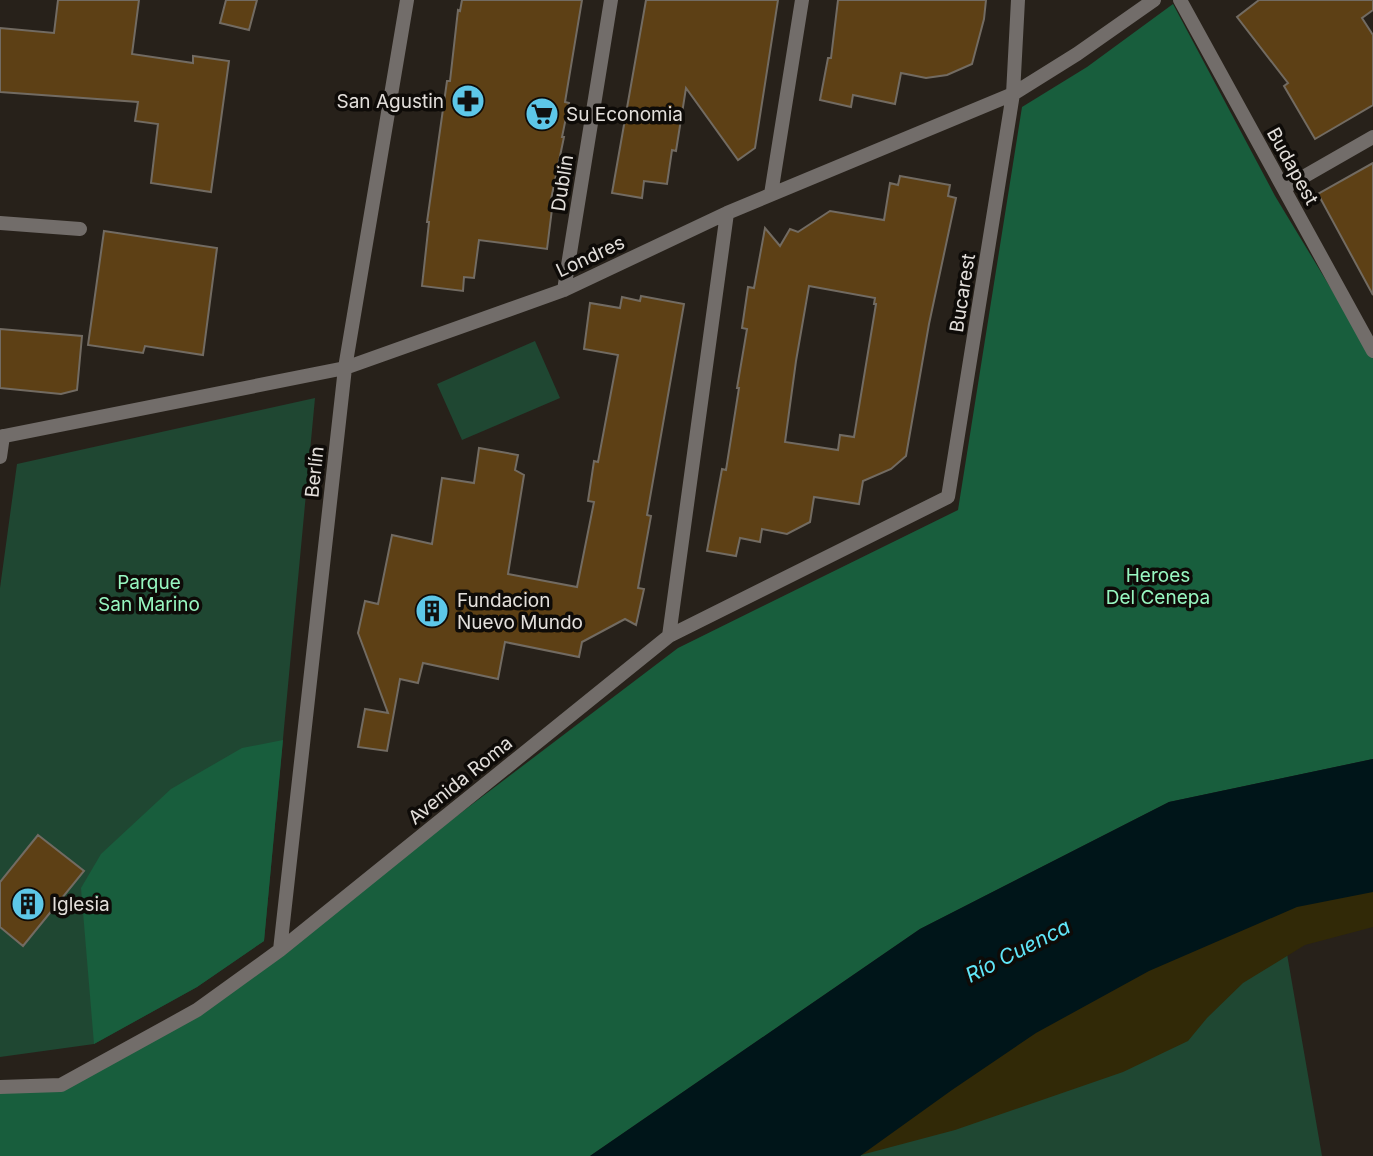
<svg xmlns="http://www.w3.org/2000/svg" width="1373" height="1156" font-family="Inter,sans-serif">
  <rect width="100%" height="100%" fill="#27211a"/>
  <path fill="#1f4732" d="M 535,341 L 560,398 L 462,440 L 437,384 Z
    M 315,398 L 264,941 L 197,987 L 94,1044 L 0,1057 L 0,588 L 17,464 Z
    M 1273,873 L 1322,1156 L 860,1156 L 861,1155 Z"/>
  <path fill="#185e3d" d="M 1173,4 L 1275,196 L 1373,358 L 1373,759 L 1169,802 L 920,929 L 590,1156 L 0,1156 L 0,1087 L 61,1085 L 197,1010 L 280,950 L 678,648 L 958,510 L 1022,107 L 1087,67 Z
    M 283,740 L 264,941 L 197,987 L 94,1044 L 81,888 L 101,854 L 171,789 L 242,748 Z"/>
  <path fill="#312907" d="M 1373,851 L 1373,927 L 1305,945 L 1243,983 L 1207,1018 L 1188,1041 L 1123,1072 L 955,1130 L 861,1155 L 881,1125 L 918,1079 Z"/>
  <path fill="#001519" d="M 1373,759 L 1373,892 L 1297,907 L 1149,971 L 1036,1033 L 952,1090 L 860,1156 L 590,1156 L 920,929 L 1169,802 Z"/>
  <path fill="#5d4015" stroke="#726b62" stroke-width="2" fill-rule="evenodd" d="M 58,0 L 139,0 L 132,54 L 193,63 L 193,56 L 229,61 L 211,192 L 151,183 L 158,124 L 135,121 L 138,102 L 0,92 L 0,28 L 54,33 Z
    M 226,0 L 257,0 L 249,30 L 220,23 Z
    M 462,0 L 582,0 L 565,102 L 569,103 L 562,137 L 564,137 L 549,209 L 552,209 L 547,249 L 479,240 L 474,278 L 464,277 L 463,291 L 422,286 L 429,222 L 427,222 L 447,81 L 450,81 L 458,10 L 460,11 Z
    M 646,0 L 778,0 L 755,148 L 738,160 L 686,88 L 676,151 L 672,150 L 667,184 L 644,181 L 642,198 L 612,193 Z
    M 838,0 L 986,0 L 984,19 L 972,64 L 947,75 L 926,78 L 901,73 L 895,104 L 853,95 L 851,107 L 820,100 L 828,58 L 831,58 Z
    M 1259,0 L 1373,0 L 1373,10 L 1362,18 L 1373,35 L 1373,105 L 1315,139 L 1284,86 L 1288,83 L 1237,17 Z
    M 1373,163 L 1373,295 L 1318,194 Z
    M 900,176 L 950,185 L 948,196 L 956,198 L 929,324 L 906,456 L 891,469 L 863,481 L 859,504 L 814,497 L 810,522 L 787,534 L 762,529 L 760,542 L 740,538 L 736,556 L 707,551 L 722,469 L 726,470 L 739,388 L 737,388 L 747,329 L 742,328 L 748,287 L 754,288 L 765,228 L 780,246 L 790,229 L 798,232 L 830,211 L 884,220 L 890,183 L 898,185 ZM 809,286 L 875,298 L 874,304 L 876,304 L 854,437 L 840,435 L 838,450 L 785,442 L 796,361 Z
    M 104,231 L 217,248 L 203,355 L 145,346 L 143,353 L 88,345 Z
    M 641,296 L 684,304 L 647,515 L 651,516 L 638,588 L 644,589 L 636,625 L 625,619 L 582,642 L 579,657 L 505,642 L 498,679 L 423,663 L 418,683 L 400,679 L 387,751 L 358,747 L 365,709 L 388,713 L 358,633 L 365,601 L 378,604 L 392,535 L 432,544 L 442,478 L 474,483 L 479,448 L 518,455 L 515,470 L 524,475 L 508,574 L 577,587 L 594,502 L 588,501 L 594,461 L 598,462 L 618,355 L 584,349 L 590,303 L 620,308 L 622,297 L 640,301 Z
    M 0,329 L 82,336 L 77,390 L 61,394 L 0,388 Z
    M 38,835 L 84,871 L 23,946 L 0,927 L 0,882 Z"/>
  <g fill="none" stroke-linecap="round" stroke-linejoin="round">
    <path stroke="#726d6a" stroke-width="14" d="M 1180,0 L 1373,351
      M 1284,188 L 1373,137
      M 771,194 L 802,0
      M 0,223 L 80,229
      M 564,290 L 611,0
      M 0,437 L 345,368 L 564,290 L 727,213 L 1013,94 L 1077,54 L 1154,0
      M 0,457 L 3,436
      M 669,636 L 727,213
      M 280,950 L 345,368 L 407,0
      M 0,1087 L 61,1085 L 197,1010 L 280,950 L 669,636 L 948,497 L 1013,94 L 1018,0"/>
  </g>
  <defs>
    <symbol id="pharmacy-disc" viewBox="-11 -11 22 22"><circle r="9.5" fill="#5dc7e8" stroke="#0e0b08"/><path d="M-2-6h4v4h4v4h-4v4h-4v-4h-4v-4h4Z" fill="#111"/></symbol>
    <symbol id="supermarket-disc" viewBox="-11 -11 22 22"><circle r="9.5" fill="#5dc7e8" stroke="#0e0b08"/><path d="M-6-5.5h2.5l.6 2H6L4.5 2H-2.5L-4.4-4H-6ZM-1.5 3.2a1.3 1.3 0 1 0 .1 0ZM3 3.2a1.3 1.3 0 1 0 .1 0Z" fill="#111"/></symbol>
    <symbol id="building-disc" viewBox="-11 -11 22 22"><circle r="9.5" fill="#5dc7e8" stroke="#0e0b08"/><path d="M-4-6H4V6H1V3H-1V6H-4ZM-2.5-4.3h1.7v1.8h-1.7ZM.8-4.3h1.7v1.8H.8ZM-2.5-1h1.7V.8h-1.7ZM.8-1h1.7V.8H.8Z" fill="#111"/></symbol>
  </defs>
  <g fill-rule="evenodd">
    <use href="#pharmacy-disc" x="449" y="82" width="38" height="38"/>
    <use href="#supermarket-disc" x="523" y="95" width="38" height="38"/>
    <use href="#building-disc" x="413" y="592" width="38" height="38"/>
    <use href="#building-disc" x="9" y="885" width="38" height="38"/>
  </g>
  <g text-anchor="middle" stroke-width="7" stroke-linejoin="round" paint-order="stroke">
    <g font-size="19" fill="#e3dfdb" stroke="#0e0b08" text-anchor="start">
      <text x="444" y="108" text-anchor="end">San Agustin</text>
      <text x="566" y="121">Su Economia</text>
      <text x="457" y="607">Fundacion<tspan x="457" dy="22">Nuevo Mundo</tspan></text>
      <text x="52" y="911">Iglesia</text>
    </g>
    <g font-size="19" fill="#e3dfdb" stroke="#0e0b08">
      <text transform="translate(1293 166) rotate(61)" y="7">Budapest</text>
      <text transform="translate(562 183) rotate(-81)" y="7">Dublin</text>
      <text transform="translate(590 256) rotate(-25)" y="7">Londres</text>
      <text transform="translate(962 293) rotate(-81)" y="7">Bucarest</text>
      <text transform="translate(314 472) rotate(-84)" y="7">Berlín</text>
      <text transform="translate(460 780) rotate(-39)" y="7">Avenida Roma</text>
    </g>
    <g font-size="19" fill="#98f7c1" stroke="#0e0b08">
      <text x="1158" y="582">Heroes<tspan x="1158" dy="22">Del Cenepa</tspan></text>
      <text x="149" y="589">Parque<tspan x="149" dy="22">San Marino</tspan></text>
    </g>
    <g font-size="21" font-style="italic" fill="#60e6f8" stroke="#0e0b08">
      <text transform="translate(1018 951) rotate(-27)" y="7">Río Cuenca</text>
    </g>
  </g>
</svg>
